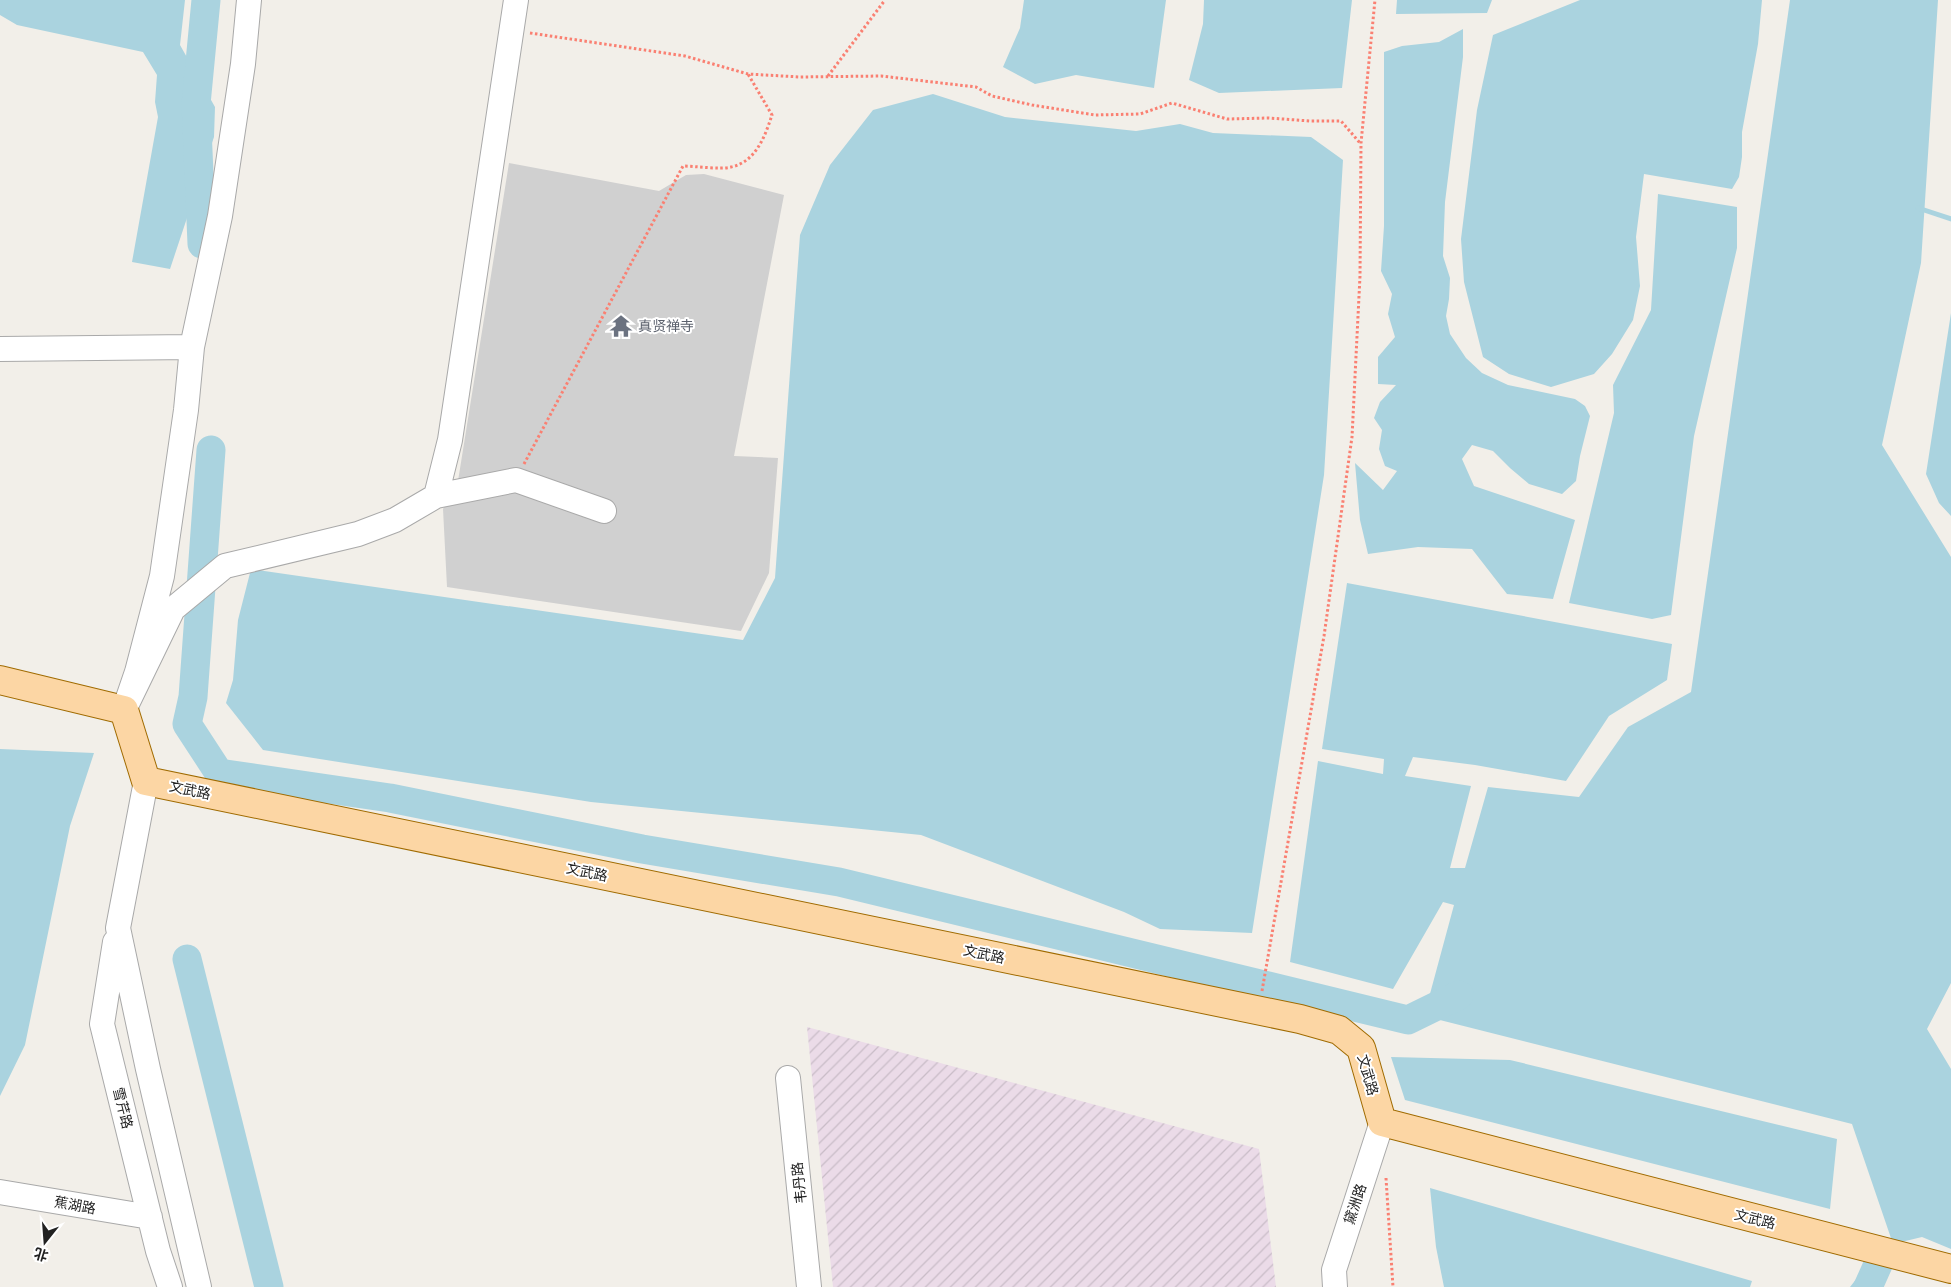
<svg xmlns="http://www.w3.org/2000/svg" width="1951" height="1287" font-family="Cabin,'Noto Sans SC',sans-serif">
  <defs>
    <pattern id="industrial-furrows" width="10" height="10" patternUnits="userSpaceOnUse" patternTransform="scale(1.25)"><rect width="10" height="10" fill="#ebdbe8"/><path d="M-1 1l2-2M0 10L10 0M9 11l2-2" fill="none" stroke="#c9bcc7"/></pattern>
  </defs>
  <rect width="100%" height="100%" fill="#f2efe9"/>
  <path fill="url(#industrial-furrows)" d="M 807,1027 L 1259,1149 L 1276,1287 L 833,1287 Z"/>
  <path fill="#d0d0d0" d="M 509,163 L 659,191 L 686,175 L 704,174 L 784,195 L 734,456 L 778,458 L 769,573 L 741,631 L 447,587 L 443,509 L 458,481 Z"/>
  <path fill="#aad3df" d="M 0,0 L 185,0 L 180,45 L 215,107 L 214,137 L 170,269 L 132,262 L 158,117 L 155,102 L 157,75 L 143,52 L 17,25 L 0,15 Z
    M 1024,0 L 1166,0 L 1154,88 L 1076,75 L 1035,84 L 1003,67 L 1020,28 Z
    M 1204,0 L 1352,0 L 1342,88 L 1219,93 L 1189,80 L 1203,24 Z
    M 1397,0 L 1492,0 L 1487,13 L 1396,14 Z
    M 1580,0 L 1762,0 L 1758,44 L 1742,132 L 1742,157 L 1739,177 L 1732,189 L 1644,174 L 1636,237 L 1640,286 L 1633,320 L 1612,354 L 1594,374 L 1551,387 L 1509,374 L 1483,357 L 1464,282 L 1461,239 L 1477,110 L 1493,35 Z
    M 1790,0 L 1938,0 L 1921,263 L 1882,445 L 1951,557 L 1951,983 L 1927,1029 L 1951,1069 L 1951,1249 L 1922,1237 L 1893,1244 L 1852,1124 L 1424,1016 L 1454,905 L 1443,902 L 1393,989 L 1290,962 L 1318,761 L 1383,774 L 1384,759 L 1322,749 L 1347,583 L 1672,644 L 1667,680 L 1609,716 L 1566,781 L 1475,765 L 1413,757 L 1405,776 L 1471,786 L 1450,868 L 1465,868 L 1488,787 L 1579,797 L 1628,727 L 1691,692 Z
    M 1463,29 L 1463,57 L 1445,202 L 1443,256 L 1450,278 L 1449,299 L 1446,316 L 1450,334 L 1466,358 L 1482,373 L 1508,385 L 1575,399 L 1585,406 L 1590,416 L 1580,456 L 1576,481 L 1562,494 L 1529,484 L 1510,468 L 1493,451 L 1472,445 L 1462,459 L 1474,486 L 1575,520 L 1553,599 L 1507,594 L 1472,549 L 1418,547 L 1368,554 L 1360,520 L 1355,463 L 1383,490 L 1397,471 L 1385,466 L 1379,449 L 1382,430 L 1374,418 L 1380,402 L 1396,385 L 1378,384 L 1378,357 L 1395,337 L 1388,314 L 1392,294 L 1381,271 L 1384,226 L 1384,52 L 1402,46 L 1439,42 Z
    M 933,94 L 1005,117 L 1136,131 L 1180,124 L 1213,133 L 1311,137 L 1343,160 L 1324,475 L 1252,933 L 1160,929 L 1124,912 L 921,835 L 591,802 L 263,750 L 226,703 L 233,680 L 238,620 L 251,569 L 743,640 L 775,578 L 800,235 L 830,165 L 873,110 Z
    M 1658,194 L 1737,207 L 1737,248 L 1694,436 L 1671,615 L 1652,619 L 1569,603 L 1614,413 L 1613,385 L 1651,310 Z
    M 1951,313 L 1951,516 L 1939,503 L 1926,474 Z
    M 0,749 L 94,753 L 70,826 L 25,1045 L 0,1096 Z
    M 1391,1057 L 1510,1060 L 1837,1139 L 1830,1209 L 1405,1100 Z
    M 1430,1188 L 1752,1281 L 1750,1287 L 1444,1287 L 1436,1247 Z
    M 1861,1273 L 1883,1277 L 1883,1287 L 1850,1287 Z"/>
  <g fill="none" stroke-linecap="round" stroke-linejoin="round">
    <path stroke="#aad3df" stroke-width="5" d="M 1918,208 L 1951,219"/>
    <path stroke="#aad3df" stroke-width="29" d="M 202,244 L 196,104 L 206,0
      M 211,450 L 193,697 L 187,724 L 219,773 L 390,798 L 642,849 L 839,882 L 1408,1020 L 1459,995
      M 187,959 L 269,1287
      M 1868,1287 L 1880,1260"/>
    <defs>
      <path id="minor" d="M 192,347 L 220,216 L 243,64 L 249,0
        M 0,349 L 192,347 L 186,410 L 162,576 L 137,672 L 124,710 L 173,609 L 225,566 L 358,534 L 395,520 L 436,496 L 450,440 L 516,0
        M 436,496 L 516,480 L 604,511
        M 146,781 L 118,928 L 148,1069 L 199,1287
        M 115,942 L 102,1024 L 158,1251 L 170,1287
        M 788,1078 L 809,1287
        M 0,1192 L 150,1217
        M 1335,1287 L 1334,1270 L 1382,1122"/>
      <path id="major" d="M 0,680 L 124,710 L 146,781 L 1300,1019 L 1339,1030 L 1361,1048 L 1382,1122 L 1951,1269"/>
    </defs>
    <use href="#minor" stroke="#a9a9a9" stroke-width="26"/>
    <use href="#major" stroke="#a06b00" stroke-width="30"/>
    <path stroke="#fa8072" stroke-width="3" stroke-dasharray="2.5 2.5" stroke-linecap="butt" d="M 530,33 L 685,56 L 748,74 L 800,77 L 881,76 L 976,87 L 992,96 L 1032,105 L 1095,115 L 1140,114 L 1172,103 L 1227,119 L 1269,118 L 1310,121 L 1341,121 L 1360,143
      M 828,76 L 885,0
      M 524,464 L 683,166 C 696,166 720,170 731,167 C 756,162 765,136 772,115 L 748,74
      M 1262,991 L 1324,636 L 1352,437 L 1360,276 L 1361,143 L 1375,0
      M 1386,1178 L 1393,1287"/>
    <use href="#minor" stroke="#fff" stroke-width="24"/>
    <use href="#major" stroke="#fcd6a4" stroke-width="28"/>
  </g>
  <defs>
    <symbol id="temple-bare" viewBox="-9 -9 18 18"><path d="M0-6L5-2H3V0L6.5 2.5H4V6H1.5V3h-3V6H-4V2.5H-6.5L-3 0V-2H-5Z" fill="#6b7280" stroke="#fff" stroke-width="2.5" paint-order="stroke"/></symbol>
  </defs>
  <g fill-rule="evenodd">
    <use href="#temple-bare" x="605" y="310" width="32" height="32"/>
  </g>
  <g text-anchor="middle" stroke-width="4" stroke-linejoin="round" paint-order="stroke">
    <g font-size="14" fill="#5b616d" stroke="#fff" text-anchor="start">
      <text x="638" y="331">真贤禅寺</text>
    </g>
    <g font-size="14" fill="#222" stroke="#fff">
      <text transform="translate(190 790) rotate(12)" y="5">文武路</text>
      <text transform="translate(587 872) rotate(12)" y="5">文武路</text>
      <text transform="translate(984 954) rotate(12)" y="5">文武路</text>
      <text transform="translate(1368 1075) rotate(74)" y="5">文武路</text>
      <text transform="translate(123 1108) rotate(76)" y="5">雪芹路</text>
      <text transform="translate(799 1183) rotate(-96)" y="5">韦丹路</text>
      <text transform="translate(1355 1204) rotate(-72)" y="5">黛洲路</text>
      <text transform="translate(75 1205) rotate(10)" y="5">蕉湖路</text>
      <text transform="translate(1755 1219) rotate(14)" y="5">文武路</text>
    </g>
  </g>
  <g transform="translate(45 1242) rotate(197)" stroke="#ffffff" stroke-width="4" paint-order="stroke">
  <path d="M0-4L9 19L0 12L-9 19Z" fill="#222222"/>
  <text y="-8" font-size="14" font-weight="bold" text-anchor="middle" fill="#222222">北</text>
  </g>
</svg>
